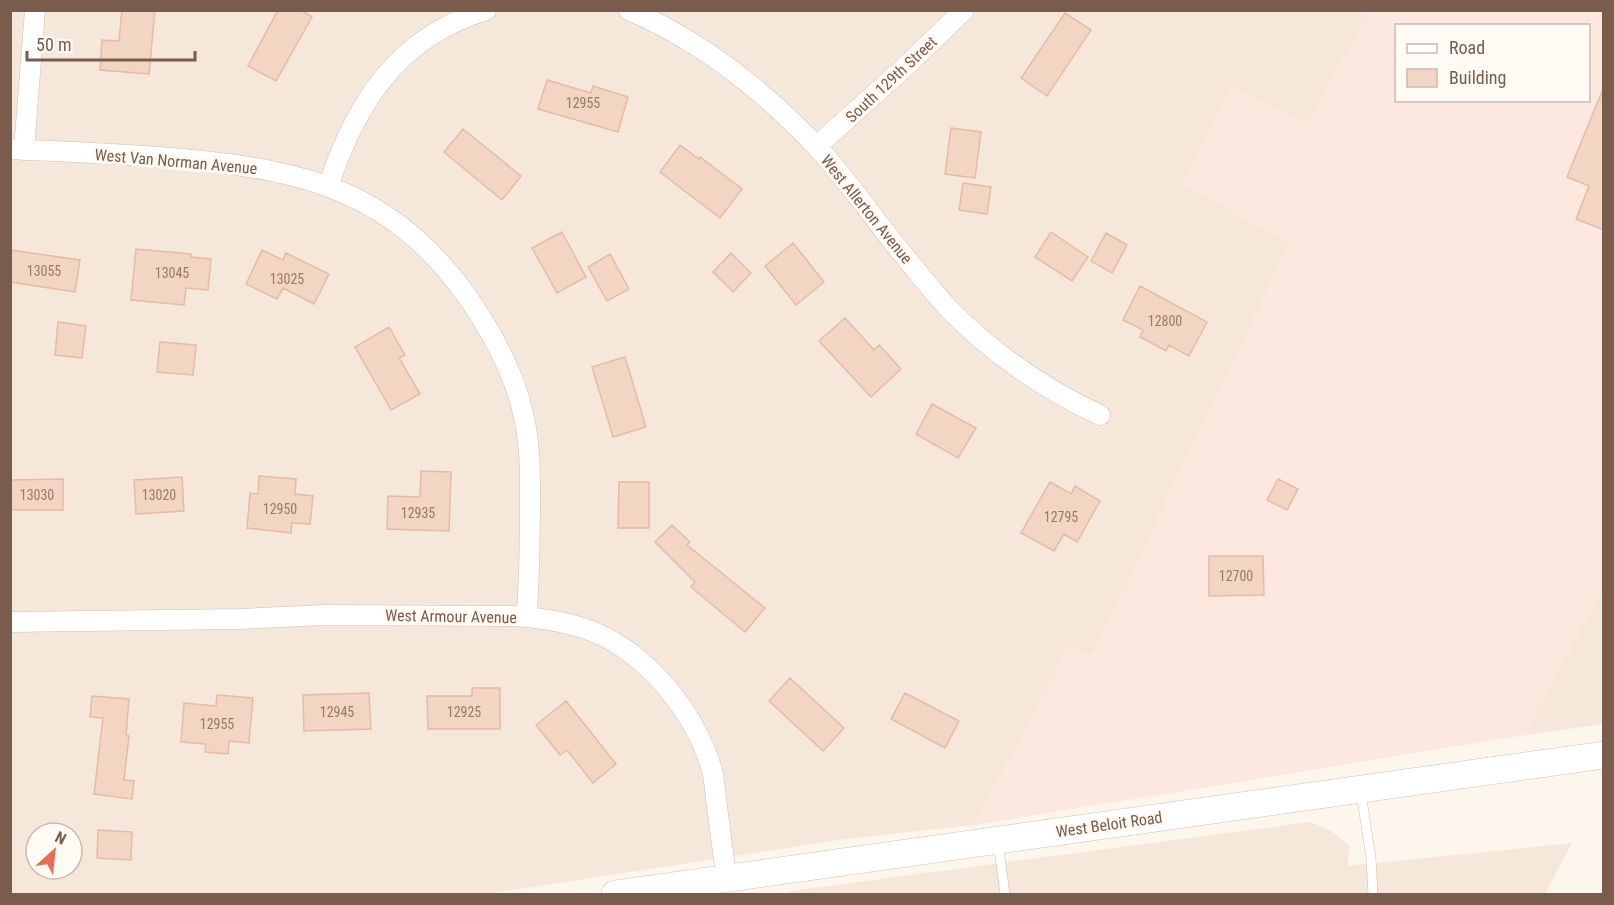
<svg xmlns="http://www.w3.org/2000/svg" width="1614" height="905" font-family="'Roboto Condensed',sans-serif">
  <rect width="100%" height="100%" fill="#fdf6ec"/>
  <path fill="#f5e8da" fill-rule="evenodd" d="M 10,11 L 1369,11 L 1308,124 L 1183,185 L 1290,243 L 1092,655 L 1069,644 L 975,825 L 846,839 L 487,894 L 11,894 ZM 36,833 L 72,833 L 72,869 L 36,869 Z
    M 1603,586 L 1603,724 L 1526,735 Z
    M 1310,822 L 1330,830 L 1350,846 L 1347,866 L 1572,843 L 1545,894 L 789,894 L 791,891 Z"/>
  <path fill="#fde8e0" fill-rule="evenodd" d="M 1369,11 L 1603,11 L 1603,586 L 1526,735 L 975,825 L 1069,643 L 1092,655 L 1290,243 L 1182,185 L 1232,87 L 1308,124 ZM 1396,26 L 1588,26 L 1588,100 L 1396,100 Z"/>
  <path fill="#f3d5c3" stroke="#e6bba3" stroke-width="1.5" d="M 122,10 L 155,10 L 149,74 L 100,70 L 102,40 L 119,41 Z
    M 278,10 L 301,10 L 312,17 L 276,81 L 248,66 Z
    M 1065,13 L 1091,30 L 1047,96 L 1021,78 Z
    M 547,80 L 591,93 L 593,86 L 628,97 L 618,132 L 538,109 Z
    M 1603,89 L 1604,89 L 1604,230 L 1576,219 L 1589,186 L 1567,177 Z
    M 951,128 L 981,132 L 975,178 L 945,174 Z
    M 463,129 L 521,176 L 502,200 L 444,152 Z
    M 680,145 L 699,159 L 700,157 L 742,189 L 720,218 L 660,172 Z
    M 963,183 L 991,187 L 987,214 L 959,210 Z
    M 562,232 L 586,277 L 557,293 L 532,248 Z
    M 1051,232 L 1088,257 L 1072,281 L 1035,257 Z
    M 1106,233 L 1127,245 L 1112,273 L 1091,261 Z
    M 793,243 L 824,282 L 796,305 L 765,266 Z
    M 136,249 L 191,254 L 191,257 L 211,259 L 208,290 L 186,288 L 184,305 L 131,300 Z
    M 10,250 L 80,260 L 75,292 L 10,282 Z
    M 262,250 L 283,260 L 286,253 L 329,274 L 314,304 L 283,288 L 277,299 L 246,284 Z
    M 731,253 L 751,273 L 733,292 L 713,272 Z
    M 610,254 L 629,289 L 607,301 L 588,267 Z
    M 1140,286 L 1207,322 L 1189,356 L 1169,345 L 1166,351 L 1140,337 L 1143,330 L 1123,320 Z
    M 845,318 L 874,350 L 879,345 L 901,369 L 871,397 L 819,341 Z
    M 58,322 L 86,326 L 82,358 L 55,355 Z
    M 389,327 L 405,355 L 399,358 L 420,394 L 391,410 L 355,347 Z
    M 160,342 L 196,345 L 193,375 L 157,372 Z
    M 625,357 L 646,427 L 613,437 L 592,367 Z
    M 932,404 L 976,428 L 958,458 L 916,434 Z
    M 421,471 L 451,472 L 449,531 L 387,529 L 388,496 L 420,497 Z
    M 259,476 L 296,479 L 295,494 L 313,496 L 310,524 L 292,523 L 291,533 L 247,528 L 250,493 L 258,494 Z
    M 182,477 L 184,511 L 136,514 L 134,480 Z
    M 63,479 L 63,510 L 10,510 L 10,480 Z
    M 1278,479 L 1298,489 L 1287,510 L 1267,500 Z
    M 619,482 L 649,482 L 649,528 L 618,528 Z
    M 1050,482 L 1071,494 L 1075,486 L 1100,501 L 1077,542 L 1064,534 L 1054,551 L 1021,533 Z
    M 672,525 L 690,542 L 687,545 L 765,608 L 745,632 L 691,587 L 695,582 L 655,542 Z
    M 1209,556 L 1263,556 L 1264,595 L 1209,596 Z
    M 790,678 L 844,728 L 823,751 L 769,701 Z
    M 472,688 L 500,688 L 500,729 L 428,729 L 427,696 L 472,696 Z
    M 369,693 L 371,729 L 304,731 L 303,695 Z
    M 905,693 L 959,721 L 945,748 L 891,719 Z
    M 217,695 L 253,698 L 249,743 L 229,741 L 228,754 L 205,752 L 206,744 L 181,742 L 184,703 L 216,706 Z
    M 92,696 L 129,699 L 126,735 L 129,736 L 124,780 L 134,781 L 132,799 L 94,794 L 103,718 L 90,717 Z
    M 566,701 L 616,764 L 593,783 L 567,750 L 560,755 L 536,725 Z
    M 98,830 L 132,832 L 131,860 L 97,858 Z"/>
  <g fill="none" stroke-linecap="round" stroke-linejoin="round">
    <defs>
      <path id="service" d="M 1361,793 L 1371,858 L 1373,894
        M 998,842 L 1005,894"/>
      <path id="minor" d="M 629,10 C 701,41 762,89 816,146 C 844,175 867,210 893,242 C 911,264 929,287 948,308 C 991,352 1044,389 1100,415
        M 817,146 L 906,66 L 964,10
        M 10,149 C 68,152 126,154 183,159 C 306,170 394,192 469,299 C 492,333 514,372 523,413 C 531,445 530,479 530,512 C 530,547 529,582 527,617
        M 24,150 L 35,10
        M 328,187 C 356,102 397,38 486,10
        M 10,622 L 238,619 L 325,615 L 514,616 C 541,618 569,622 594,632 C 649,655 696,714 712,770 C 715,782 715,794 717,806 C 720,830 723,854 727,879"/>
      <path id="secondary" d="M 615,894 L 1604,755"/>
    </defs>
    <use href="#service" stroke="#d1beb0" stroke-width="10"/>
    <use href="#minor" stroke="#d1beb0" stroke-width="21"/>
    <use href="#secondary" stroke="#d6c0b0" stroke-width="28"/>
    <use href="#service" stroke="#fff" stroke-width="9"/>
    <use href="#minor" stroke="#fff" stroke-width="20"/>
    <use href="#secondary" stroke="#fff" stroke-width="27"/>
  </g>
  <g text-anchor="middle" stroke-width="6" stroke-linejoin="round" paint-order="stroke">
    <g font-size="14" fill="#987a6a">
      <text x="583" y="108">12955</text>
      <text x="44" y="276">13055</text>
      <text x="172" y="278">13045</text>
      <text x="287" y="284">13025</text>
      <text x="1165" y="326">12800</text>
      <text x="37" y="500">13030</text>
      <text x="159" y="500">13020</text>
      <text x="280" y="514">12950</text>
      <text x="418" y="518">12935</text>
      <text x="1061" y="522">12795</text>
      <text x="1236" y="581">12700</text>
      <text x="337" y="717">12945</text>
      <text x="464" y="717">12925</text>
      <text x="217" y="729">12955</text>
    </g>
    <g font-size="16" fill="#7a5c4d" stroke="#fffaf3">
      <text transform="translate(891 79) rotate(-43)" y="6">South 129th Street</text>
      <text transform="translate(176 161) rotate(5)" y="6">West Van Norman Avenue</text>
      <text transform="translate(867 209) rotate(51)" y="6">West Allerton Avenue</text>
      <text transform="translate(451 616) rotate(1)" y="6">West Armour Avenue</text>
      <text transform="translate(1109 824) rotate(-8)" y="6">West Beloit Road</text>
    </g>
  </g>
  <rect width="1614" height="905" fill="none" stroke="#7a5c4d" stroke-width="24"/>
  <rect x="1395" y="24" width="195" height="78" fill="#fffaf3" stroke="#cabbb1" stroke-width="1.5"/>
  <rect x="1407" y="44" width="30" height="9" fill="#ffffff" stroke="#cabbb1" stroke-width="1.5"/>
  <text x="1449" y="54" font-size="18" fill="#7a5c4d">Road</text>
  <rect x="1407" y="69" width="30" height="18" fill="#f3d5c3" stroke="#cabbb1" stroke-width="1.5"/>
  <text x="1449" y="84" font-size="18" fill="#7a5c4d">Building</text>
  <g transform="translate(54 851) rotate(27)"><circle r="28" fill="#fffaf3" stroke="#cabbb1" stroke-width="1.5"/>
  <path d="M0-4.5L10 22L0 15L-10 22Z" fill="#e76f51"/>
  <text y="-9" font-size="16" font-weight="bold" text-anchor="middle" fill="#7a5c4d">N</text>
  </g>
  <path d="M27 51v9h168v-9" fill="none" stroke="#7a5c4d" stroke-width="3"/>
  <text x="36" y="51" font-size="18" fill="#7a5c4d" stroke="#fffaf3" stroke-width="4.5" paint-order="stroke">50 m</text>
</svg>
